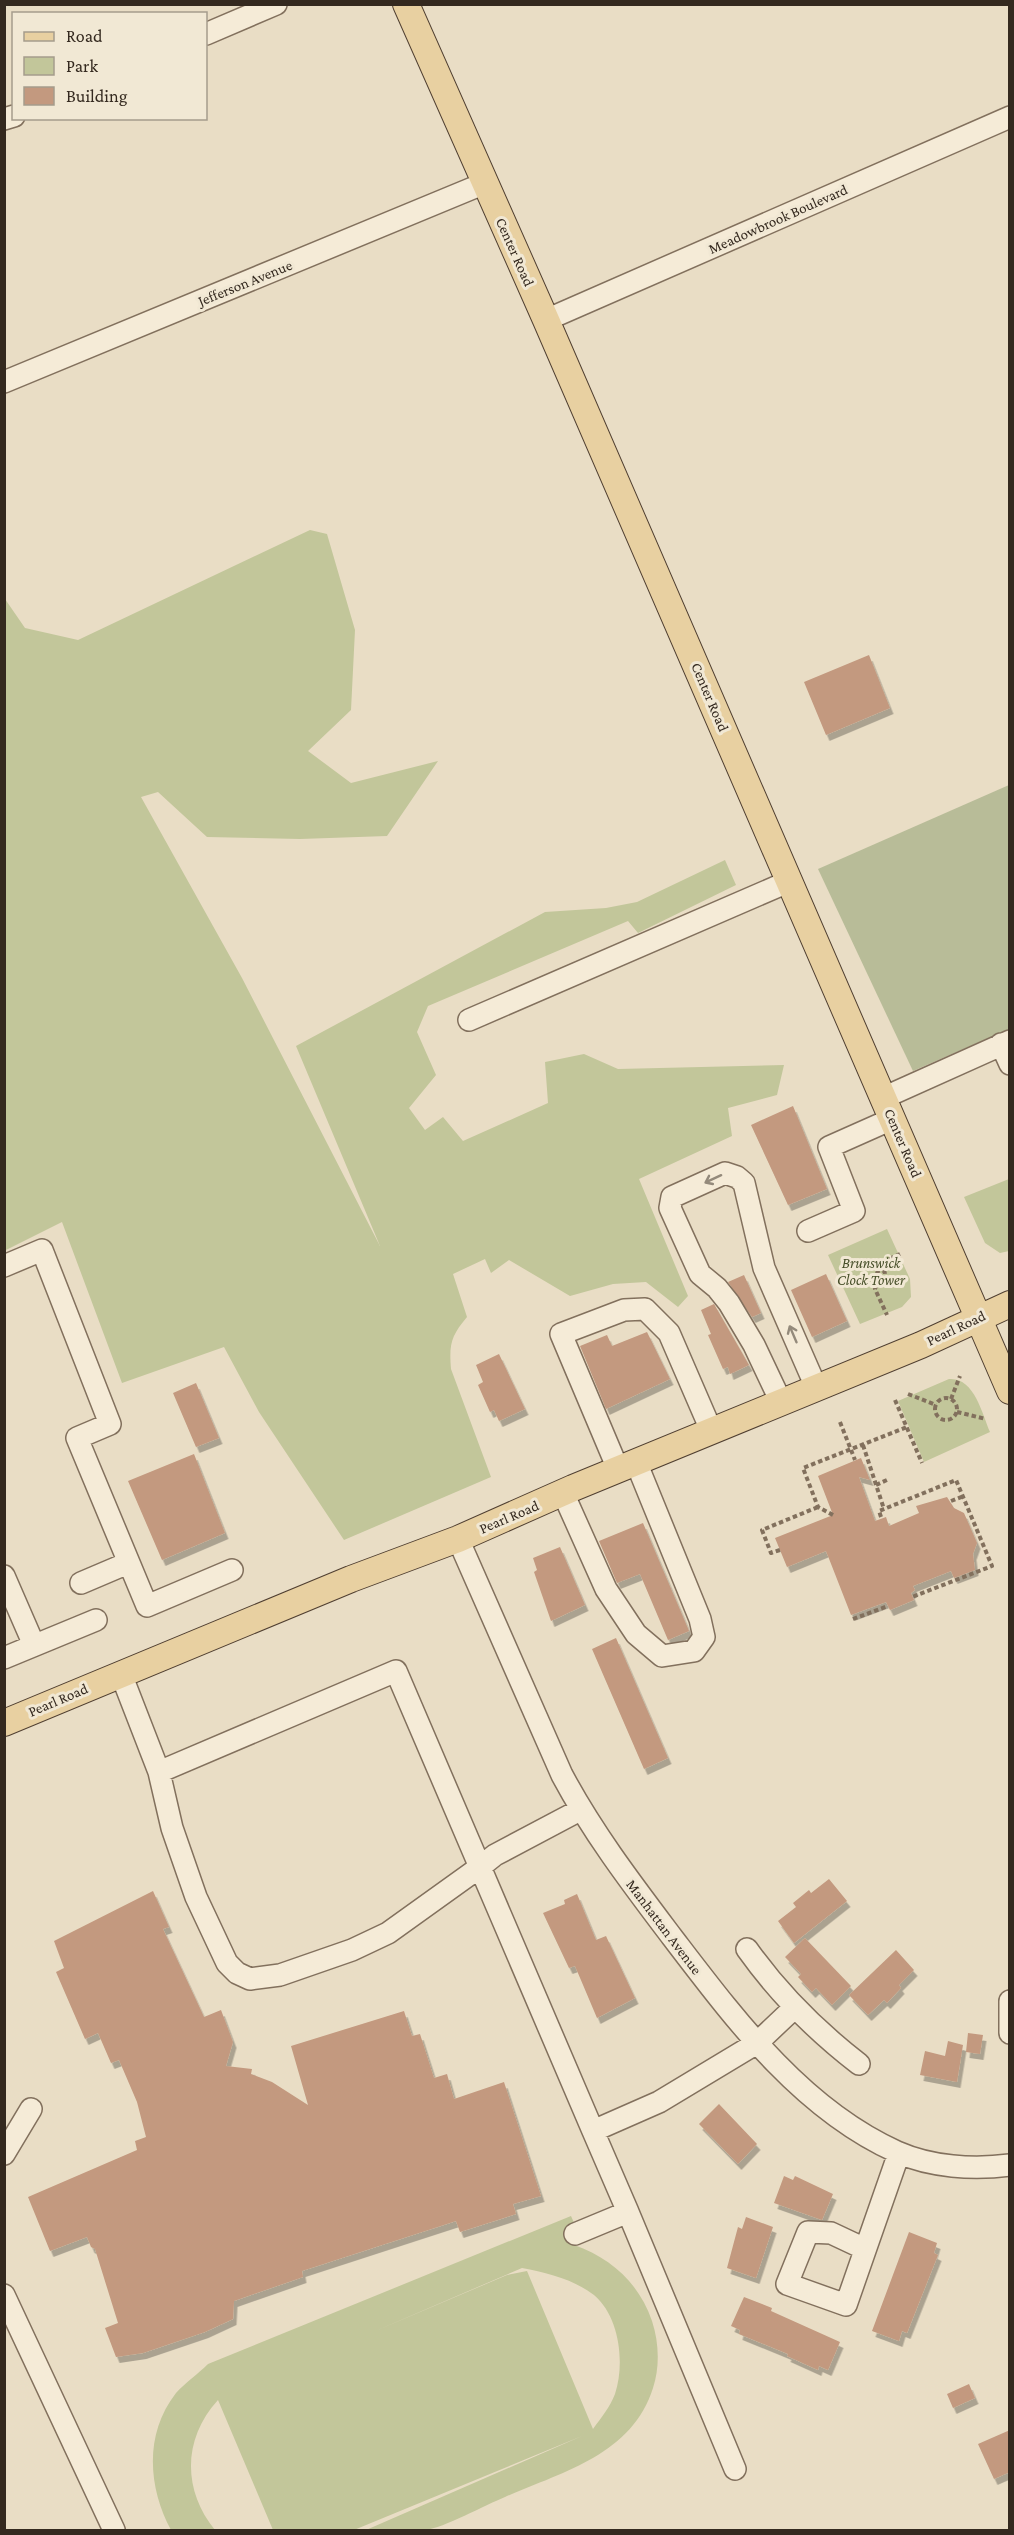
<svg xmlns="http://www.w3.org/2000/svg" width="1014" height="2535" font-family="'Crimson Pro',serif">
  <defs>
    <filter id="shadow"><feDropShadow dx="3.5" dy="6" stdDeviation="0" flood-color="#0004"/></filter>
  </defs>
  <rect width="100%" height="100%" fill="#e9ddc5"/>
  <path fill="#c2c69a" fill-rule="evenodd" d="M 310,530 L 327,534 L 355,630 L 351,710 L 308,751 L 351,783 L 438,761 L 387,836 L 300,839 L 207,837 L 158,792 L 141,797 L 242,978 L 380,1246 L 296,1046 L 545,912 L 606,908 L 637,902 L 725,860 L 736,885 L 638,933 L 628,921 L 428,1006 L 417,1032 L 436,1075 L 409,1108 L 425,1130 L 443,1117 L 463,1141 L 548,1103 L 545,1062 L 584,1054 L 618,1069 L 784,1065 L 777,1095 L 728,1108 L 732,1136 L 639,1179 L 688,1296 L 678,1307 L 646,1282 L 613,1284 L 570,1296 L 509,1260 L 491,1273 L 485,1259 L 453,1274 L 467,1317 C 451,1336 449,1344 451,1369 L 491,1477 L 344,1540 L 259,1412 L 224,1347 L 122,1383 L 62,1222 L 4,1251 L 5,599 L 25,628 L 78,640 Z
    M 1009,1179 L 1009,1251 L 1000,1253 L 985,1243 L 964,1197 Z
    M 887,1229 L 910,1279 L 911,1297 L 902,1307 L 860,1324 L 828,1255 Z
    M 949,1379 C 974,1377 982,1413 990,1432 L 924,1462 L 898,1401 Z
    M 571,2216 L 582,2241 L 574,2245 C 611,2258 639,2283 652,2321 C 659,2342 660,2367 653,2388 C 632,2455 562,2472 505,2497 C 485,2505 444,2528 425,2530 C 406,2533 385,2530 366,2530 L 582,2436 L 354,2530 L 273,2530 L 218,2400 C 183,2438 182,2490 215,2530 L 171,2530 C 148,2487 144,2434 176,2393 C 185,2383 198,2374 208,2364 ZM 522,2268 C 547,2273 573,2279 594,2295 C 620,2317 625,2364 615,2394 C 610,2407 601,2418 593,2429 L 527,2271 L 507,2275 L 373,2332 Z"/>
  <path fill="#b8bc98" d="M 1009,785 L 1009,1029 L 913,1071 L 818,869 Z"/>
  <path fill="#c3997f" filter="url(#shadow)" d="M 869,655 L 890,708 L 826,735 L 804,682 Z
    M 793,1106 L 827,1189 L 788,1205 L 751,1125 Z
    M 826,1274 L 847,1321 L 812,1337 L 791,1290 Z
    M 744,1275 L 761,1313 L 752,1317 L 728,1282 Z
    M 714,1304 L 749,1365 L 730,1374 L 728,1367 L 723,1369 L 708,1335 L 711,1334 L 701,1310 Z
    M 647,1332 L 670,1379 L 606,1409 L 580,1346 L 607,1335 L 612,1346 Z
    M 499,1354 L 525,1409 L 499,1421 L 494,1410 L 490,1412 L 478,1385 L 483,1382 L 476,1365 Z
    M 196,1383 L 219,1438 L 196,1447 L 173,1393 Z
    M 194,1454 L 225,1533 L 162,1560 L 128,1481 Z
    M 861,1458 L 870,1480 L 859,1477 L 875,1521 L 886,1517 L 889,1526 L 919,1513 L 916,1506 L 947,1497 L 954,1508 L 964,1513 L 977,1543 L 973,1554 L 975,1570 L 954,1578 L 951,1571 L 913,1586 L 915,1590 L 911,1593 L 914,1600 L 890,1610 L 886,1602 L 851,1615 L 826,1551 L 787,1567 L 775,1538 L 833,1515 L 818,1476 Z
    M 643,1523 L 689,1631 L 668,1640 L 640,1574 L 617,1583 L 599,1541 Z
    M 560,1547 L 585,1605 L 551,1621 L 534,1572 L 537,1570 L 533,1558 Z
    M 616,1638 L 668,1758 L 644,1769 L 592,1649 Z
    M 829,1879 L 847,1901 L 794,1943 L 778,1921 L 796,1907 L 793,1903 L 809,1890 L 811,1893 Z
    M 153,1891 L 169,1927 L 163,1929 L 204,2017 L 221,2010 L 233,2042 L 226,2066 L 252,2069 L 251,2074 L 272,2082 L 308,2105 L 291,2046 L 404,2011 L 412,2036 L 420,2034 L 434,2078 L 447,2074 L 454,2099 L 504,2082 L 541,2196 L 513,2204 L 516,2214 L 460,2232 L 456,2221 L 302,2271 L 303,2277 L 234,2301 L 233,2319 L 205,2332 L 143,2353 L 116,2357 L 105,2328 L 118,2323 L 95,2249 L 91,2247 L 87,2237 L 50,2251 L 28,2197 L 137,2150 L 135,2141 L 146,2137 L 137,2102 L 119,2060 L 111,2063 L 98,2033 L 85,2039 L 56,1972 L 64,1968 L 54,1941 Z
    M 577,1894 L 596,1940 L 606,1936 L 635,1998 L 597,2018 L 575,1966 L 569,1968 L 543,1913 L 565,1904 L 564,1900 Z
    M 805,1938 L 851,1986 L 832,2005 L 816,1988 L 812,1992 L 798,1977 L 801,1974 L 785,1957 Z
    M 896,1950 L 914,1970 L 899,1985 L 901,1988 L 887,2003 L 884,2000 L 868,2015 L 849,1995 Z
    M 968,2033 L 983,2035 L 980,2054 L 966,2052 Z
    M 948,2041 L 963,2045 L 957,2082 L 920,2075 L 925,2051 L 945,2056 Z
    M 719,2104 L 757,2144 L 738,2164 L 699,2124 Z
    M 784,2176 L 793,2180 L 795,2176 L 833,2194 L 822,2220 L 774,2203 Z
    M 746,2217 L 773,2227 L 756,2278 L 727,2268 L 738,2227 L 742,2229 Z
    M 909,2232 L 937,2243 L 934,2253 L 938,2255 L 907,2333 L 902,2331 L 899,2341 L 872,2331 Z
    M 744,2297 L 772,2308 L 771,2311 L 840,2342 L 828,2370 L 819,2366 L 818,2370 L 787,2356 L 788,2354 L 739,2334 L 740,2330 L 731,2326 Z
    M 969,2384 L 975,2398 L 953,2408 L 947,2394 Z
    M 1010,2430 L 1010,2472 L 994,2479 L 978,2444 Z"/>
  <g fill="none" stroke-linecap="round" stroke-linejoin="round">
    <defs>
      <path id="minor" d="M 206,34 L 276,4
        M 4,119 L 14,116
        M 546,320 L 1010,117
        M 4,382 L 485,183
        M 469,1020 L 790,881
        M 1001,1044 L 1010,1064
        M 883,1098 L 1010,1041
        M 808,1231 L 854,1211 L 829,1147 L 892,1119
        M 4,1266 L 42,1250 L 110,1424 L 77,1438 L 147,1606 L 232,1570
        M 781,1402 L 754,1345 L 729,1303 L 717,1288 L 700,1274 L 670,1208 L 672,1197 L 725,1173 L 737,1177 L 744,1183 L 764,1268 L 816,1387
        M 618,1469 L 561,1334 L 624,1310 L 645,1309 L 669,1333 L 711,1430
        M 563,1493 L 606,1589 L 636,1634 L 662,1656 L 694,1651 L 704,1637 L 700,1619 L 636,1462
        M 458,1539 L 562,1775 C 593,1833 632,1884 672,1937 C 734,2018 801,2109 897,2152 C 931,2167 973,2170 1010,2165
        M 4,1576 L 34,1645
        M 81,1583 L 128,1563
        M 4,1658 L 96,1620
        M 121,1674 L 159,1772 L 172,1828 L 196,1897 L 227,1963 L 237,1973 L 250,1979 L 280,1975 L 352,1950 L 388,1933 L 480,1867 L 593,2131 L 659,2102 L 757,2043 L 794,2008
        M 159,1772 L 396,1671 L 480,1867 L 495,1855 L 580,1810
        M 747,1949 C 779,1994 815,2030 859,2064
        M 1010,2001 L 1010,2033
        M 593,2131 L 628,2212
        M 4,2154 L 31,2109
        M 575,2234 L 628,2212 L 735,2469
        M 865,2249 L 831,2233 L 808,2232 L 787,2284 L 846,2305 L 899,2153
        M 4,2295 L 114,2530"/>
      <path id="major" d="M 406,4 L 546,320 L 1010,1391
        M 4,1723 L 351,1579 L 458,1539 L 573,1488 L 921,1345 L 1010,1304"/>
    </defs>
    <use href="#minor" stroke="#82705d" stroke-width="24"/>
    <use href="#major" stroke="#503f31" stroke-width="28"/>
    <path stroke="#82705d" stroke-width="4" stroke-dasharray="4.5 3" stroke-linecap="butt" d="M877 1274a4 4 0 1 1 8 0a4 4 0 1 1-8 0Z
      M 882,1271 L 887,1260 L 900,1254
      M 879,1278 L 875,1289 L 887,1315
      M 908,1394 L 936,1405
      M935 1409a11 11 0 1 1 22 0a11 11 0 1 1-22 0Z
      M 951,1399 L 960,1376
      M 895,1400 L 922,1463
      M 957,1412 L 986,1419
      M 840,1422 L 855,1460
      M 863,1445 L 884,1509
      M 876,1485 L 889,1479
      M 951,1501 L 964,1496
      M 833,1515 L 818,1507 L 803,1468 L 907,1427
      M 881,1517 L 879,1511 L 956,1480 L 992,1566 L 912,1597
      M 780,1550 L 771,1553 L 762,1530 L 818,1507
      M 853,1619 L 888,1606"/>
    <use href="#minor" stroke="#f5ebd7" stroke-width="21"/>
    <use href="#major" stroke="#e8d0a1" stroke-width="26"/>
  </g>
  <defs><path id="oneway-shaft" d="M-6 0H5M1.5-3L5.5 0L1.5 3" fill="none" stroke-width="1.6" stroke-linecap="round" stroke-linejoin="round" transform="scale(1.5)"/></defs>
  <g stroke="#948a7b">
    <use href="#oneway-shaft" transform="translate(713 1179) rotate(155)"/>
    <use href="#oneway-shaft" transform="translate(793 1334) rotate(-113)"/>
  </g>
  <g text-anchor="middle" stroke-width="6" stroke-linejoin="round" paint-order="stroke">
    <g font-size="15" fill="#34291f" stroke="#f1e8d4">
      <text transform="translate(778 219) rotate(-24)" y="5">Meadowbrook Boulevard</text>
      <text transform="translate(515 252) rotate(66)" y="5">Center Road</text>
      <text transform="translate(245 283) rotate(-22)" y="5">Jefferson Avenue</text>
      <text transform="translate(710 697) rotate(67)" y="5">Center Road</text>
      <text transform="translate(903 1143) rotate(67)" y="5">Center Road</text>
      <text transform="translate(956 1328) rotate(-25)" y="5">Pearl Road</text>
      <text transform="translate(509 1517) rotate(-23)" y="5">Pearl Road</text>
      <text transform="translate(58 1700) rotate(-23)" y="5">Pearl Road</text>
      <text transform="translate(664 1927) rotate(53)" y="5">Manhattan Avenue</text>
    </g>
    <g font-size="15" font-style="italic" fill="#464e28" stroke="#f1e8d4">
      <text x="871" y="1268">Brunswick<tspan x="871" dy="17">Clock Tower</tspan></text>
    </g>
  </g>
  <rect width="1014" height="2535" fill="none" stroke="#34291f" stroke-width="12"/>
  <rect x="12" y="12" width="195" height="108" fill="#f1e8d4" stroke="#a59c8c" stroke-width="1.5"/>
  <rect x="24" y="32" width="30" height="9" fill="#e8d0a1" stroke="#a59c8c" stroke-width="1.5"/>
  <text x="66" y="42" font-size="18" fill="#34291f">Road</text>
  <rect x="24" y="57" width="30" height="18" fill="#c2c69a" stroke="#a59c8c" stroke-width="1.5"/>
  <text x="66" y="72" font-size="18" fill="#34291f">Park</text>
  <rect x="24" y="87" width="30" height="18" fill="#c3997f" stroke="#a59c8c" stroke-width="1.5"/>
  <text x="66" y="102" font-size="18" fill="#34291f">Building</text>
</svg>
